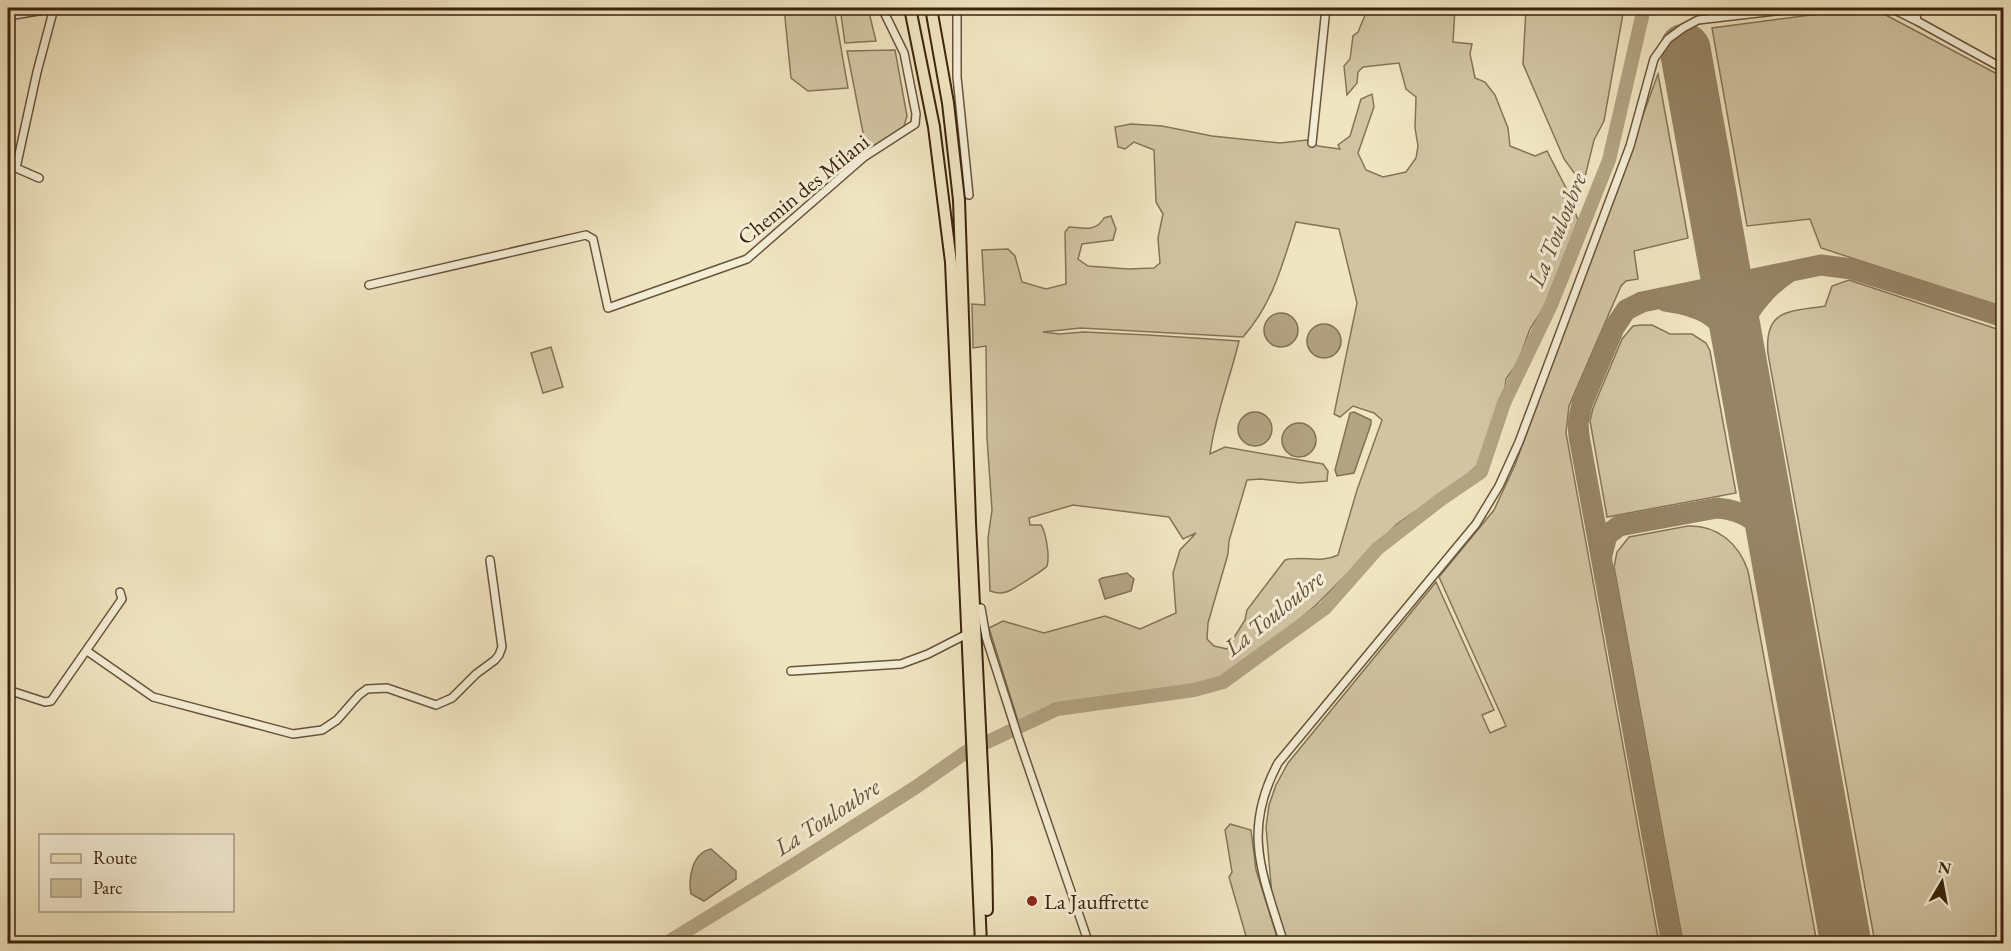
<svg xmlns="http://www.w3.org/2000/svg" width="2011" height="951" font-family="'EB Garamond',serif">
  <rect width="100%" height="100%" fill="#f0e5c1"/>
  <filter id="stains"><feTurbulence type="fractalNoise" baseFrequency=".00333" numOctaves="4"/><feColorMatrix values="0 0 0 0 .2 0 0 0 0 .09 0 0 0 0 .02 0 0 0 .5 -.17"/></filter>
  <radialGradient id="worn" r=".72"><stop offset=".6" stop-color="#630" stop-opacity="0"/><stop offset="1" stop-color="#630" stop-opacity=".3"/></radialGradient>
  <path fill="#d1c4a2" stroke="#867457" stroke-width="1.5" fill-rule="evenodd" d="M 784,8 L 834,8 L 848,88 L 808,91 L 791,78 Z
    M 840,8 L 868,8 L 876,41 L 845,43 Z
    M 1368,8 L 1455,8 L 1453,42 L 1472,44 L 1470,54 L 1475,78 L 1485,82 L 1495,95 L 1508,128 L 1510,146 L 1535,156 L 1547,151 L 1566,188 L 1578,220 L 1546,304 L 1530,329 L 1518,362 L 1506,379 L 1504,394 L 1478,465 L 1463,478 L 1397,524 L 1315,606 L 1264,649 L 1216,680 L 1141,694 L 1110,696 L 1053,704 L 1019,724 L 989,628 L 1003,621 L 1044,633 L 1105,616 L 1140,629 L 1176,613 L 1173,573 L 1180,550 L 1196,533 L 1183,539 L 1169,517 L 1073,505 L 1029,518 L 1030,525 L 1041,525 C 1046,532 1050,557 1047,566 C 1045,569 1014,589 1009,591 C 1003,594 996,593 990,591 L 988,538 L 992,510 L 987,438 L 986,346 L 973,348 L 972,304 L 985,305 L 982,250 L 1008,249 L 1015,256 L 1022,282 L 1046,289 L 1066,284 L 1065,232 L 1069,227 C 1084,228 1096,232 1104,218 L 1111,216 L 1116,229 L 1113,240 L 1082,244 L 1078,259 L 1088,266 L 1128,269 L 1154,268 L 1160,263 L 1158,238 L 1163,214 L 1156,202 L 1154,150 L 1134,142 L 1125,149 L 1118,147 L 1115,127 L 1131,124 L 1162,126 L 1212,136 L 1280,143 L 1307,140 L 1318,146 L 1340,149 L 1338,145 L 1350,136 L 1361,99 L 1372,94 L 1374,107 L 1358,153 L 1366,170 L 1383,177 L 1406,172 L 1416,158 L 1418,146 L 1415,128 L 1416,97 L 1406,89 L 1399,63 L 1363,67 L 1358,72 L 1357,83 L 1347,95 L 1344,66 L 1350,59 L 1353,36 L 1358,32 ZM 1296,222 L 1339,229 L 1357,303 L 1334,414 L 1340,417 L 1353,406 L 1374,413 L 1382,420 L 1357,490 L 1338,555 C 1320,564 1303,555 1285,560 L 1247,610 L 1245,620 L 1227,649 L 1214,646 L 1207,639 L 1208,623 L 1228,554 L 1229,541 L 1247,480 L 1260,479 L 1300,483 L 1327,481 L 1328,471 L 1323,464 L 1225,447 L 1210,454 C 1215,415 1230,379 1239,341 L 1148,335 L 1084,332 L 1059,334 L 1043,332 L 1081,328 L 1243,337 C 1273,304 1283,262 1296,222 Z
    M 1526,8 L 1624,8 L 1604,121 L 1594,140 L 1583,185 L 1564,159 L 1523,64 Z
    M 1857,9 L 1870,9 L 1882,13 L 2003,77 L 2003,307 L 1821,248 L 1810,219 L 1747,226 L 1712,28 Z
    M 895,50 L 907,116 L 904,126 L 867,153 L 847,51 Z
    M 1658,74 L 1688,238 L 1634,251 L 1638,279 L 1626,281 L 1621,286 L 1569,406 L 1566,433 L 1659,943 L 1288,943 L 1272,896 L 1266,827 L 1269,805 L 1276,785 L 1288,763 L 1436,582 L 1494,710 L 1482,715 L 1490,733 L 1506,726 L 1439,577 L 1494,510 L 1515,465 Z
    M 1849,280 L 2003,331 L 2003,943 L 1875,943 L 1768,354 C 1764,308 1790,312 1825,306 L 1832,286 Z
    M 1641,325 L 1652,325 L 1670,334 L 1692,334 L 1706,343 L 1710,351 L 1736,493 L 1607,517 L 1590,421 L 1593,408 L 1622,339 L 1633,326 Z
    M 551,347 L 563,387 L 543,393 L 531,353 Z
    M 1688,526 C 1718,525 1739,544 1748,571 L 1817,943 L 1683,943 L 1614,567 L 1617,552 L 1629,537 Z
    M 1230,824 L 1251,830 L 1256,870 L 1279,943 L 1248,943 L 1229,877 L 1232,872 L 1225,830 Z"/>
  <path fill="#b2a383" stroke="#827053" stroke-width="1.5" d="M1264 330a17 17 0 1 1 34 0a17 17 0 1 1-34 0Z
    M1307 341a17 17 0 1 1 34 0a17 17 0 1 1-34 0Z
    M1238 429a17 17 0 1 1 34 0a17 17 0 1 1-34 0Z
    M 1354,412 L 1371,420 L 1371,424 L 1354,473 L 1337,476 L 1335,470 L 1350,413 Z
    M1282 440a17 17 0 1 1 34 0a17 17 0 1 1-34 0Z
    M 1127,573 L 1134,579 L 1131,591 L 1105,599 L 1099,580 L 1102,578 Z
    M 711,849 L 736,871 L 736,879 L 704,901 L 691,894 C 688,878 692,853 711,849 Z"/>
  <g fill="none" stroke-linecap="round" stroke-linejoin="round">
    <path stroke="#b2a383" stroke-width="14" d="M 665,944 L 792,866 L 916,787 L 966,752 L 1057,709 L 1194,690 L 1223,682 L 1325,608 L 1377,549 L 1440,500 L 1481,472 L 1504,403 L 1551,305 L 1609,160 L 1644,8"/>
    <path stroke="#968466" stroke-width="21" d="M 1665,301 C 1702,306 1720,316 1738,348
      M 1738,348 C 1739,342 1739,335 1741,329 C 1748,308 1770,284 1789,272
      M 1602,555 L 1607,535 L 1619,526 L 1717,508 C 1745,510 1762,523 1774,547
      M 1672,944 L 1579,436 L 1578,423 L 1582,404 L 1614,328 L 1626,310 L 1642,302 L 1821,265 L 1852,269 L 2004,317"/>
    <path stroke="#968466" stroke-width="51" d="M 1685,49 L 1846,944"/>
    <defs>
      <path id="street" d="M 957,8 L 957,77 L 969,195
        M 1891,8 L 1917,21
        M 1915,8 L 1917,21 L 2004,69
        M 8,16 L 56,8
        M 1312,143 L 1326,8
        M 39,178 L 16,168 L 37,72 L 54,8
        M 369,285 L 586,235 L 593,239 L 608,308 L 747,259 L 864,157 L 915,124 L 916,114 L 904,53 L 882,8
        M 970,610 L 981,608 L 986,637 L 1019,740 L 1089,944
        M 87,651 L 153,697 L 293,734 L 322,730 L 337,720 L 359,695 L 367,689 L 387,688 L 436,705 L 452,698 L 476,674 L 495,660 L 499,655 L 502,647 L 490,560
        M 791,671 L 901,664 L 928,654 L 971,632
        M 8,690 L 45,702 L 51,701 L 122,599 L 120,592
        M 1284,944 C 1263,874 1241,833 1278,763 L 1476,524 L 1499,486 L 1519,442 L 1630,146 L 1654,59 L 1668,39 L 1683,28 L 1698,20 L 1801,8"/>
      <path id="primary" d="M 910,8 L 934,127 L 951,262 L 981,944
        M 931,8 L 948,103 L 959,200 L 970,523 L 986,850 L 987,910"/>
    </defs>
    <use href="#street" stroke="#685439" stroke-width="10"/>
    <use href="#primary" stroke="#3b230c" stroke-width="14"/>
    <use href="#street" stroke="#f5eed7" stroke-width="7"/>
    <use href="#primary" stroke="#f0e5c1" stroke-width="10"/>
  </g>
  <circle fill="#8f2418" stroke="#f5eed7" stroke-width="2" cx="1032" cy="901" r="6"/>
  <g text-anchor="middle" stroke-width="6" stroke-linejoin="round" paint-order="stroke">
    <g font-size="22" fill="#3b230c" stroke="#f5eed7">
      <text transform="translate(803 189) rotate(-39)" y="8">Chemin des Milani</text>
    </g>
    <g font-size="22" fill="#3b230c" stroke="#f5eed7" text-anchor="start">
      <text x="1044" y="909">La Jauffrette</text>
    </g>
    <g font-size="24" font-style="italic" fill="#655036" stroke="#f5eed7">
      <text transform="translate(1557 230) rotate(-68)" y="8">La Touloubre</text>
      <text transform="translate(1274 613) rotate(-39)" y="8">La Touloubre</text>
      <text transform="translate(827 817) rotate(-33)" y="8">La Touloubre</text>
    </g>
  </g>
  <rect width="2011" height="951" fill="none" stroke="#f0e5c1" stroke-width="30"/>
  <rect x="9" y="9" width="1993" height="933" fill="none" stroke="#3b230c" stroke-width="3"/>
  <rect x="15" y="15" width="1981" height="921" fill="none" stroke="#3b230c" stroke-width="1.5"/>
  <rect x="39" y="834" width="195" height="78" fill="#f5eed7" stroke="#ab9d86" stroke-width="1.5"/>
  <rect x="51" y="854" width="30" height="9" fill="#f0e5c1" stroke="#ab9d86" stroke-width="1.5"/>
  <text x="93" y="864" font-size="18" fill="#3b230c">Route</text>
  <rect x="51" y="879" width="30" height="18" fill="#d1c4a2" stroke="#ab9d86" stroke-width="1.5"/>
  <text x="93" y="894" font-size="18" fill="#3b230c">Parc</text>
  <g transform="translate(1942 882) rotate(10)" stroke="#f5eed7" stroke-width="4.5" paint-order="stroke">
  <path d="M0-4.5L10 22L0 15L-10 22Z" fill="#3b230c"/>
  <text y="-9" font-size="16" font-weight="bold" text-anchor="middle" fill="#3b230c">N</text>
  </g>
  <rect width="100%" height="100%" filter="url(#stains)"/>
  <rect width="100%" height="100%" fill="url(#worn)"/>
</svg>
